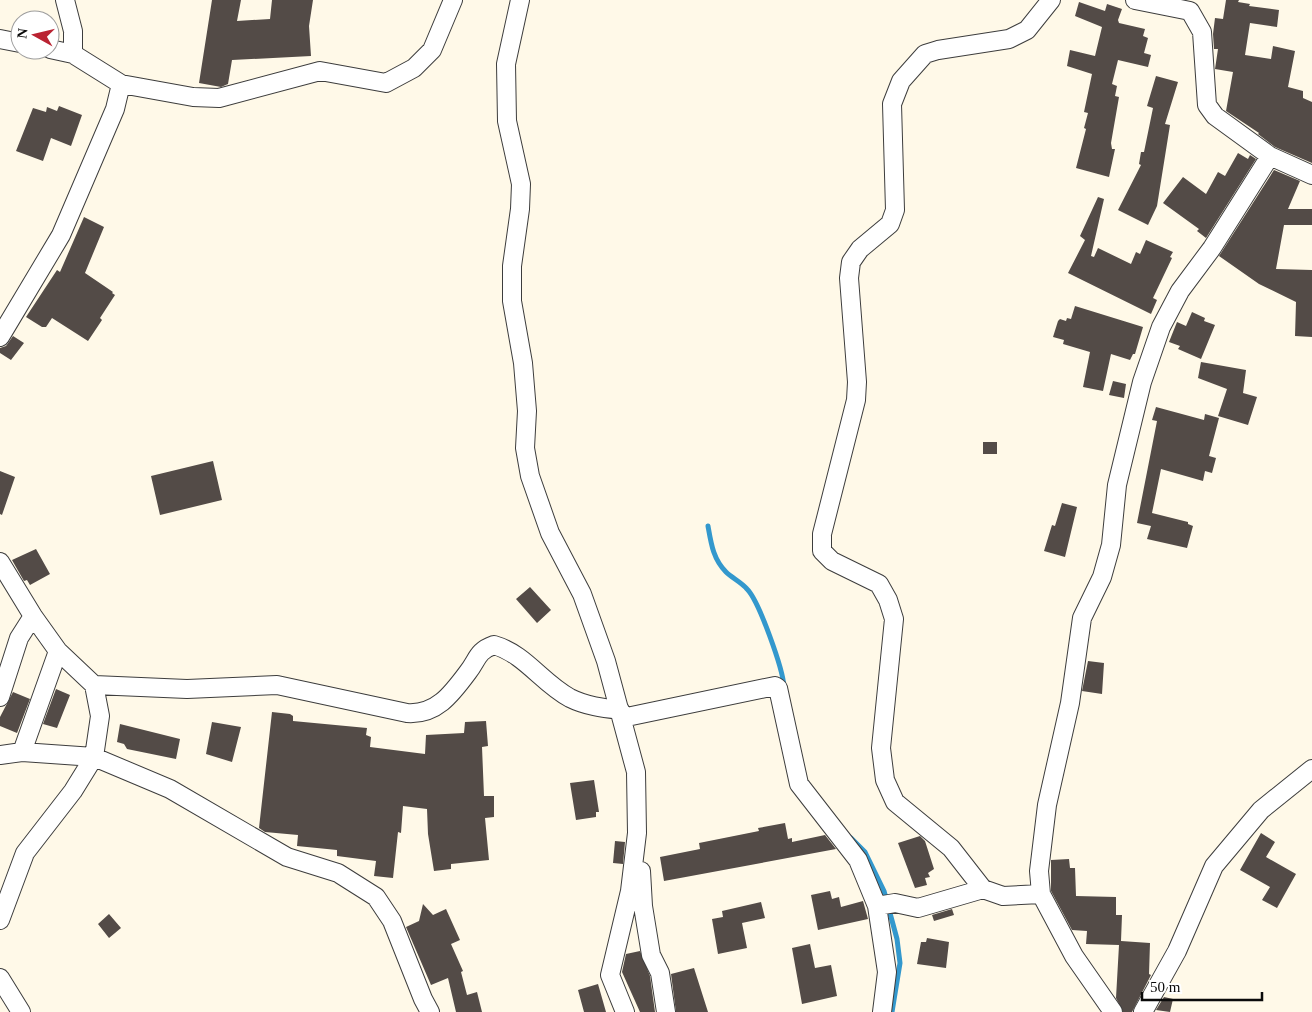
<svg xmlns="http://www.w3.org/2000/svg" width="1312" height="1012" font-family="'Times New Roman',serif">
  <rect width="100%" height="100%" fill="#fff9e8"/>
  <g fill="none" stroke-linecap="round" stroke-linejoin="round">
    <path stroke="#3398cd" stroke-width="5" d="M 708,526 C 711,543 713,559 726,572 C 732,578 741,582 747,589 C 759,601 783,669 784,687
      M 851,838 L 865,852 L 884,891 L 897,939 L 900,963 L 892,1012"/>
  </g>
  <path fill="#534b47" d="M 212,0 L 241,0 L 237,21 L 270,19 L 272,0 L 313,0 L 309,26 L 311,56 L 232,60 L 228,84 L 221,87 L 199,83 Z
    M 1226,0 L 1239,0 L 1238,2 L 1250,4 L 1249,6 L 1279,10 L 1277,27 L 1250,23 L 1245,55 L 1271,59 L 1273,46 L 1295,51 L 1288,87 L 1303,91 L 1303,98 L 1312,102 L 1312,163 L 1275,147 L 1258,134 L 1259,133 L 1226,111 L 1233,72 L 1215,69 L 1218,49 L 1214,49 L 1213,34 L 1215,18 L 1223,19 Z
    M 1079,2 L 1105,11 L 1107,4 L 1122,9 L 1118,20 L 1119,23 L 1145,29 L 1143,36 L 1148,38 L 1144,53 L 1151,55 L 1148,67 L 1118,60 L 1112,84 L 1117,86 L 1115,96 L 1119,97 L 1111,143 L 1112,149 L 1115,149 L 1109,177 L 1076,168 L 1086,129 L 1084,128 L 1088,113 L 1084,112 L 1092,74 L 1067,66 L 1070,50 L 1095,56 L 1102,27 L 1075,16 Z
    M 1156,76 L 1178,82 L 1165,124 L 1170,125 L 1157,206 L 1148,225 L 1118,210 L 1141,165 L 1139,164 L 1141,152 L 1144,152 L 1153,108 L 1147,106 Z
    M 59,106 L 82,115 L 71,146 L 51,138 L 43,161 L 16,151 L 33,108 L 46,112 L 47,107 L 57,111 Z
    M 1238,153 L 1248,159 L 1250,155 L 1256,159 L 1206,238 L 1197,231 L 1199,229 L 1163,203 L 1183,177 L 1206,194 L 1218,172 L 1225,176 Z
    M 1274,170 L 1300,181 L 1288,209 L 1312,209 L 1312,225 L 1284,225 L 1276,269 L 1312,270 L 1312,337 L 1295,336 L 1296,302 L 1259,284 L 1219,256 Z
    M 1098,197 L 1104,199 L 1091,256 L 1094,257 L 1098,248 L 1131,264 L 1136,252 L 1140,254 L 1146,240 L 1173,252 L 1170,257 L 1172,258 L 1153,298 L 1157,300 L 1151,314 L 1068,273 L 1085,240 L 1080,236 Z
    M 84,217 L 104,227 L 85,273 L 113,292 L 112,293 L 115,295 L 100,318 L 102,320 L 88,341 L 52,318 L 46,327 L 42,327 L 26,317 L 57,270 L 60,272 Z
    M 1075,306 L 1143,327 L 1135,354 L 1133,354 L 1130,360 L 1111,354 L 1103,391 L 1083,387 L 1090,352 L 1063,344 L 1064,340 L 1053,337 L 1058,321 L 1060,319 L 1066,321 L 1067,318 L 1071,319 Z
    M 1192,312 L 1205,318 L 1204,321 L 1215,325 L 1201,359 L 1178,349 L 1180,346 L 1169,342 L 1177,322 L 1186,326 Z
    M 13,336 L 24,343 L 11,360 L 0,353 L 0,348 L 6,346 Z
    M 1201,362 L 1246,370 L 1243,393 L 1257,397 L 1248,425 L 1218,416 L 1227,389 L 1198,378 Z
    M 1113,381 L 1126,384 L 1124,398 L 1109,395 Z
    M 1156,407 L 1204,420 L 1205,414 L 1219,418 L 1209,456 L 1216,458 L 1212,473 L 1205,471 L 1203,481 L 1161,469 L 1152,513 L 1188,522 L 1188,524 L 1193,526 L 1187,548 L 1147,539 L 1151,526 L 1137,523 L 1157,421 L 1152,420 Z
    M 983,442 L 997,442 L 997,454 L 983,454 Z
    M 213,461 L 222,500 L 160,515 L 151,476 Z
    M 0,471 L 15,477 L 2,515 L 0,514 Z
    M 1062,503 L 1077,507 L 1065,557 L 1044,551 L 1052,525 L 1055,526 Z
    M 36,549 L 50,574 L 30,585 L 27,580 L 24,581 L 12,560 Z
    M 530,587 L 551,610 L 537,623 L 516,599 Z
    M 1088,661 L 1104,663 L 1102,694 L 1082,691 Z
    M 56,689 L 70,695 L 57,728 L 43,724 Z
    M 13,692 L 30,699 L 17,733 L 0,726 L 0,717 Z
    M 272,712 L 290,714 L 293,716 L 293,721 L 367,728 L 366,735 L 371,737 L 370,747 L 425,754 L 426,735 L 464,733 L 465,722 L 486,721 L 488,746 L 482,747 L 484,796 L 494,796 L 494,817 L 485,818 L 489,860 L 451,864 L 451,869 L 434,871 L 428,834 L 427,809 L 403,806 L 401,833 L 398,832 L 393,878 L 374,876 L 376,861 L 337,856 L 337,850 L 297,846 L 298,835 L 265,832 L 259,828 Z
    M 212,722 L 241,727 L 232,762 L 206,754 Z
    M 120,724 L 180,739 L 176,759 L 127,749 L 124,744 L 117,742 Z
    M 594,780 L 599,812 L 596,812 L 596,817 L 576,820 L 570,783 Z
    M 785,823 L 788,839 L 792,838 L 792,842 L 825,835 L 836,849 L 664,881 L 660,857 L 700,849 L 699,843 L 759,831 L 758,828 Z
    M 1261,833 L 1275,842 L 1266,857 L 1296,874 L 1277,908 L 1262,900 L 1270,887 L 1240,870 Z
    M 920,836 L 925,841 L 934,869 L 928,873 L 930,877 L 925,878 L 927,885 L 915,888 L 898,843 Z
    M 615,841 L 625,842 L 623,864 L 613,863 Z
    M 1069,859 L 1070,868 L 1075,868 L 1076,896 L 1116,897 L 1116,915 L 1122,915 L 1121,941 L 1150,943 L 1149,974 L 1151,975 L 1132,1012 L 1123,1012 L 1116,998 L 1119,945 L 1086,944 L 1087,931 L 1072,930 L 1051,891 L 1051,860 Z
    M 830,891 L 832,899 L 839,897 L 841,907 L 863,901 L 868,919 L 818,930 L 811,895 Z
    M 761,902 L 765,918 L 742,923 L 747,948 L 718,954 L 712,919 L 723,917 L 722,911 Z
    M 423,904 L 433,915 L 446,909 L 460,940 L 451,944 L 463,971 L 461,972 L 467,995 L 477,992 L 482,1012 L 456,1012 L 448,978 L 431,985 L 406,927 L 419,921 Z
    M 952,909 L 954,915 L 934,921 L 932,915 Z
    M 109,914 L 121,928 L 109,938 L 98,924 Z
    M 927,938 L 949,942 L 946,968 L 917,964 L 921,942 L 926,942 Z
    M 810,944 L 815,968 L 831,965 L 837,996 L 802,1004 L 792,948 Z
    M 640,951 L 650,976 L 655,1012 L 640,1012 L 622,972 L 626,954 Z
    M 694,968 L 708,1012 L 676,1012 L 671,974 Z
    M 598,984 L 606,1012 L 584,1012 L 578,990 Z
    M 1164,997 L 1173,999 L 1170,1012 L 1156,1010 Z"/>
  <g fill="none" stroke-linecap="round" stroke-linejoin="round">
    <defs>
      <path id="minor" d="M 65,0 L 73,31 L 73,54
        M 520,0 L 506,64 L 507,121 L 521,184 L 520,209 L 512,266 L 512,301 L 523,363 L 527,411 L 525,448 L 530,476 L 550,533 L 582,594 L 606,661 L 636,772 L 637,833 L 630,891 L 610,975 L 625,1012
        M 0,39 L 20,43
        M 50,49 L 73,54 L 121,84 L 193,97 L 219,98 L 320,71 L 386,83 L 414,68 L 432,50 L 453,0
        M 1270,156 L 1312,175
        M 0,337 L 61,235 L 115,109 L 121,84
        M 0,562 L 33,616 L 58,651 L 94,685 L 100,716 L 94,757 L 73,791 L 25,853 L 0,920
        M 94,685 L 187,689 L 277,685 L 407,713 C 436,715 451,695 468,672 C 478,659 477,651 494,645 C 525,654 542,683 570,698 C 586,706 603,708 620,710
        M 0,697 L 19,638 L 33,616
        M 622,718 L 775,686 L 778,688 L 799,784 L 858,860 L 877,906 L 887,972 L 882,1012
        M 22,752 L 58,651
        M 0,755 L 22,752 L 94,757 L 170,789 L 287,857 L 338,873 L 376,897 L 392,921 L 423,999 L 430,1012
        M 641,871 L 643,906 L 651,955 L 660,973 L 666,1012
        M 1041,894 L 1003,896 L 983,889 L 951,848 L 895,802 L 885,780 L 881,748 L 894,619 L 888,600 L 879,584 L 832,561 L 822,551 L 822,534 L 856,400 L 857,382 L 849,278 L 851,262 L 860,249 L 890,224 L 895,210 L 892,104 L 901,81 L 925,54 L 938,50 L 1009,39 L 1027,30 L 1051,0
        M 877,906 L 895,903 L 918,908 L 983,889
        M 0,978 L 21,1012
        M 1113,1012 L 1074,956 L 1041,894 L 1039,871 L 1047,805 L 1070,703 L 1082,618 L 1102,577 L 1111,545 L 1117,485 L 1142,382 L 1161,327 L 1180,291 L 1212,248 L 1270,156 L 1215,116 L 1207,105 L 1202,32 L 1190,11 L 1135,0
        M 1143,1012 L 1177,951 L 1214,866 L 1261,810 L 1312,769"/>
    </defs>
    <use href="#minor" stroke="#3d3d3d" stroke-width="20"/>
    <use href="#minor" stroke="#fff" stroke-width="18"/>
  </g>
  <g transform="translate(35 35) rotate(278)"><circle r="24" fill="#ffffff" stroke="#9d9d9d"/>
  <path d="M0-4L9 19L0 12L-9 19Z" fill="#ba2332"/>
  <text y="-8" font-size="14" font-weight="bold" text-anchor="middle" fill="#0a0a0a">N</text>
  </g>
  <path d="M1142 992v8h120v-8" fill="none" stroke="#0a0a0a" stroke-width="2.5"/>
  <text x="1150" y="992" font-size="15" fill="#0a0a0a" stroke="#ffffff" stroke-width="4" paint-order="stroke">50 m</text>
</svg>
